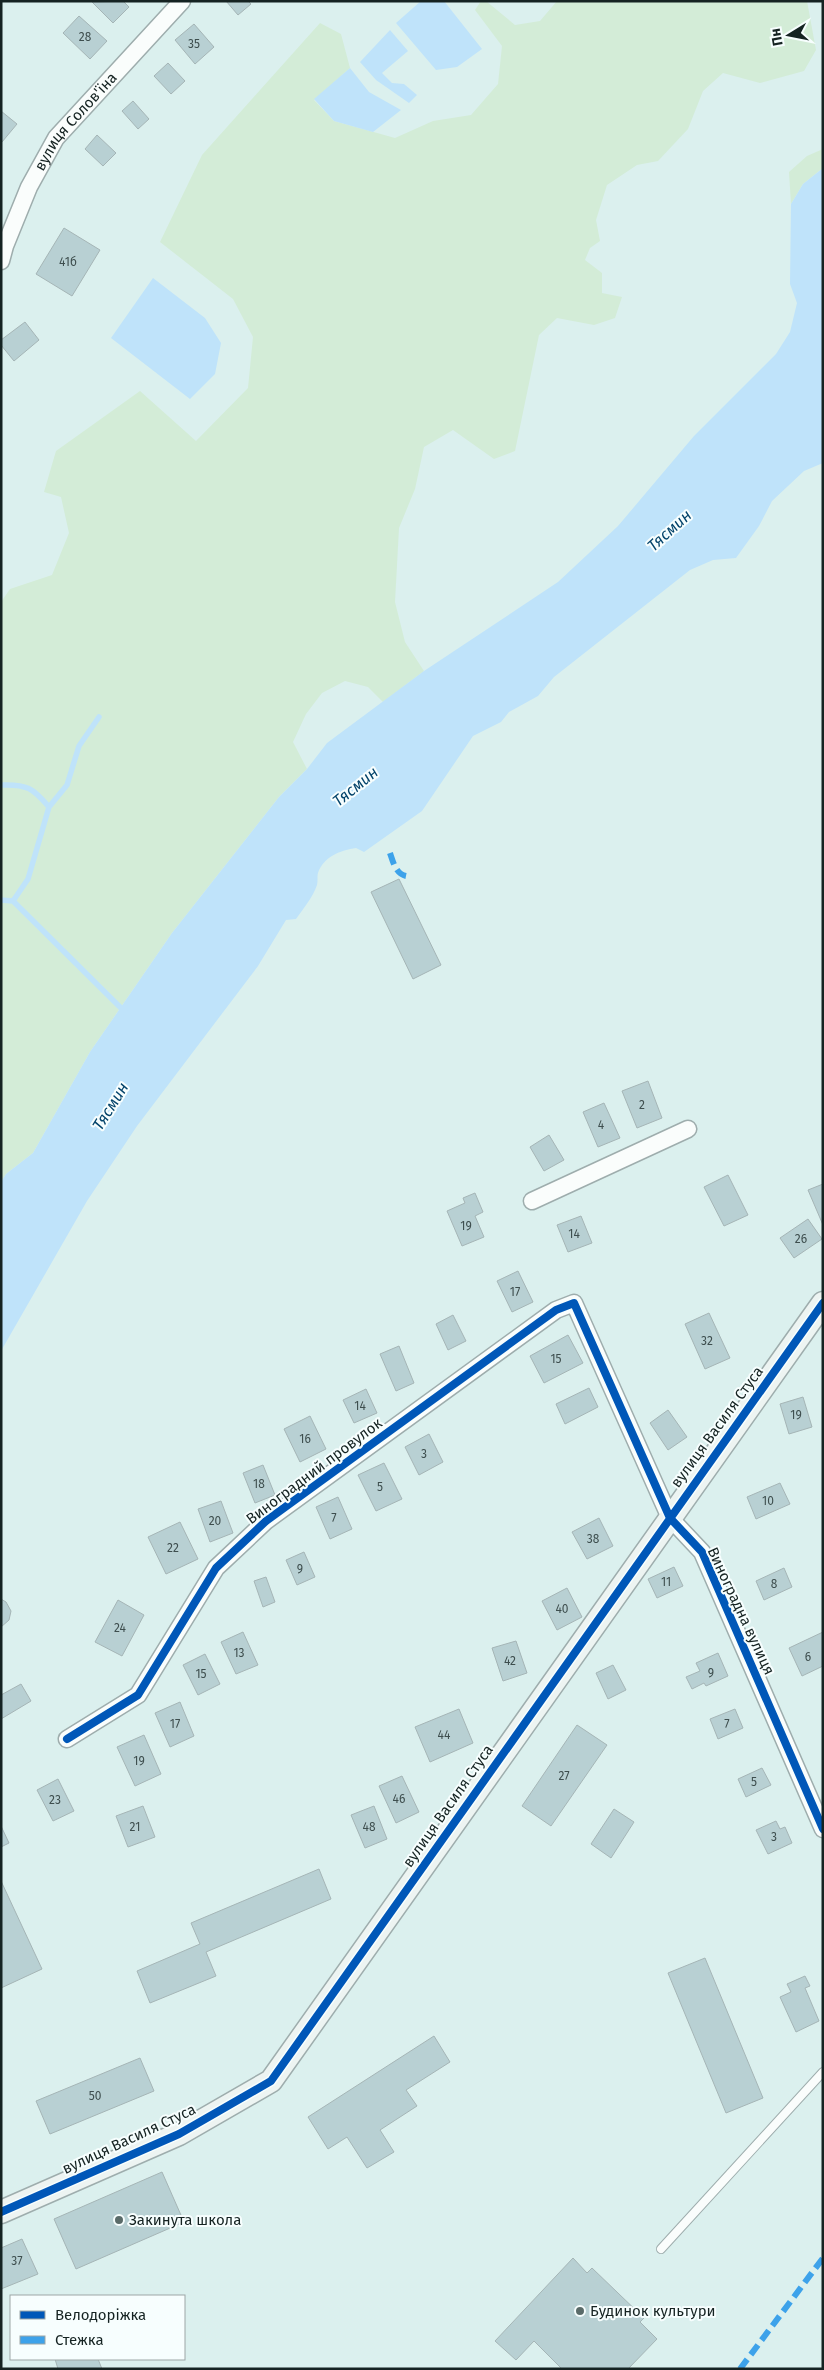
<svg xmlns="http://www.w3.org/2000/svg" width="824" height="2370" font-family="'Fira Sans',sans-serif">
  <rect width="100%" height="100%" fill="#dbf0ee"/>
  <path fill="#d3ecd7" d="M 481,1 L 486,1 L 515,25 L 540,21 L 557,1 L 807,1 L 816,50 L 804,71 L 760,83 L 723,73 L 703,91 L 688,129 L 658,161 L 637,165 L 607,185 L 596,220 L 600,241 L 590,248 L 585,260 L 602,273 L 602,293 L 622,297 L 615,318 L 594,325 L 557,318 L 539,335 L 515,451 L 494,459 L 453,430 L 424,447 L 415,489 L 399,528 L 395,602 L 405,642 L 424,671 L 383,702 L 368,687 L 345,681 L 322,693 L 306,714 L 293,742 L 307,769 L 279,797 L 172,933 L 90,1052 L 33,1153 L 6,1174 L 1,1182 L 1,602 L 10,589 L 52,575 L 69,533 L 61,497 L 44,492 L 56,451 L 140,391 L 196,441 L 248,388 L 253,337 L 233,299 L 160,242 L 202,155 L 320,23 L 341,34 L 350,68 L 314,100 L 334,121 L 395,138 L 433,121 L 471,115 L 498,84 L 502,46 L 475,10 Z
    M 823,149 L 823,168 L 803,184 L 791,204 L 789,172 L 807,156 Z"/>
  <path fill="#bfe3fa" d="M 421,1 L 444,1 L 482,49 L 457,67 L 436,70 L 396,23 Z
    M 390,30 L 408,51 L 382,73 L 392,83 L 404,84 L 417,95 L 409,103 L 376,80 L 360,62 Z
    M 350,68 L 369,92 L 401,110 L 373,132 L 334,121 L 314,99 Z
    M 823,168 L 823,463 L 804,471 L 772,501 L 759,526 L 736,558 L 713,560 L 690,570 L 554,677 L 538,696 L 509,712 L 501,722 L 473,736 L 422,811 L 364,852 L 356,848 C 341,850 323,857 318,873 C 317,876 318,881 317,885 C 313,897 303,909 296,919 L 286,920 L 258,966 L 137,1126 L 87,1201 L 1,1351 L 1,1182 L 6,1174 L 33,1153 L 90,1052 L 172,933 L 279,797 L 307,769 L 327,743 L 424,671 L 558,582 L 618,526 L 694,436 L 776,354 L 790,332 L 797,303 L 790,284 L 791,204 L 803,184 Z
    M 153,278 L 205,318 L 221,343 L 215,374 L 190,399 L 111,338 Z"/>
  <g fill="none" stroke-linecap="round" stroke-linejoin="round">
    <path stroke="#bfe3fa" stroke-width="5.5" d="M 1,785 C 27,784 33,788 49,807 L 28,879 L 13,901
      M 49,807 L 67,785 L 79,746 L 99,717
      M 1,900 L 13,901 L 125,1012"/>
  </g>
  <path fill="#b8d0d3" stroke="#a5b5b6" d="M 123,1 L 129,7 L 113,23 L 92,2 Z
    M 226,1 L 248,1 L 251,4 L 238,15 Z
    M 79,16 L 107,41 L 90,59 L 63,33 Z
    M 194,24 L 214,47 L 195,64 L 175,40 Z
    M 168,63 L 185,81 L 171,94 L 154,76 Z
    M 133,101 L 149,119 L 138,129 L 122,111 Z
    M 1,111 L 17,124 L 2,142 L 1,142 Z
    M 97,135 L 116,153 L 103,166 L 85,149 Z
    M 64,228 L 100,250 L 72,296 L 36,274 Z
    M 25,322 L 39,340 L 14,361 L 1,345 L 1,340 Z
    M 399,879 L 441,965 L 413,979 L 371,892 Z
    M 648,1081 L 662,1118 L 637,1128 L 622,1091 Z
    M 604,1103 L 620,1138 L 598,1147 L 583,1112 Z
    M 549,1135 L 564,1160 L 544,1171 L 530,1147 Z
    M 728,1175 L 748,1215 L 724,1226 L 704,1187 Z
    M 823,1184 L 823,1225 L 808,1190 Z
    M 475,1193 L 483,1212 L 475,1216 L 484,1237 L 462,1246 L 447,1211 L 465,1203 L 463,1198 Z
    M 581,1216 L 592,1243 L 568,1252 L 557,1225 Z
    M 808,1219 L 822,1239 L 794,1258 L 780,1238 Z
    M 518,1271 L 533,1302 L 512,1312 L 497,1281 Z
    M 709,1313 L 730,1358 L 705,1369 L 685,1324 Z
    M 453,1315 L 466,1341 L 448,1350 L 436,1324 Z
    M 568,1335 L 583,1363 L 544,1383 L 530,1356 Z
    M 399,1346 L 414,1383 L 396,1391 L 380,1354 Z
    M 589,1388 L 598,1407 L 565,1424 L 556,1404 Z
    M 366,1389 L 377,1413 L 354,1423 L 343,1400 Z
    M 803,1397 L 812,1427 L 789,1434 L 780,1404 Z
    M 668,1410 L 687,1437 L 668,1450 L 650,1423 Z
    M 310,1416 L 326,1449 L 300,1462 L 284,1429 Z
    M 429,1434 L 443,1462 L 419,1475 L 405,1447 Z
    M 384,1463 L 402,1499 L 376,1511 L 358,1475 Z
    M 263,1465 L 275,1495 L 255,1503 L 243,1473 Z
    M 780,1483 L 790,1504 L 756,1519 L 747,1497 Z
    M 338,1497 L 352,1529 L 330,1539 L 316,1507 Z
    M 221,1501 L 233,1533 L 210,1542 L 198,1509 Z
    M 599,1518 L 613,1546 L 587,1559 L 572,1532 Z
    M 180,1522 L 198,1559 L 166,1574 L 148,1537 Z
    M 304,1552 L 315,1577 L 297,1585 L 286,1560 Z
    M 674,1567 L 683,1586 L 657,1598 L 648,1579 Z
    M 784,1568 L 792,1587 L 764,1600 L 756,1581 Z
    M 266,1577 L 275,1602 L 263,1607 L 254,1581 Z
    M 567,1588 L 582,1617 L 557,1630 L 542,1601 Z
    M 1,1599 L 6,1602 L 11,1611 L 9,1620 L 1,1627 Z
    M 118,1600 L 144,1615 L 122,1656 L 95,1642 Z
    M 243,1632 L 258,1665 L 236,1674 L 221,1642 Z
    M 823,1632 L 823,1666 L 802,1676 L 789,1648 Z
    M 516,1641 L 527,1673 L 503,1681 L 492,1648 Z
    M 718,1653 L 728,1676 L 706,1686 L 704,1683 L 692,1689 L 686,1677 L 700,1671 L 696,1663 Z
    M 205,1654 L 220,1684 L 198,1695 L 183,1665 Z
    M 613,1665 L 626,1690 L 608,1699 L 596,1673 Z
    M 21,1684 L 31,1701 L 1,1719 L 1,1695 Z
    M 180,1702 L 194,1736 L 170,1747 L 155,1713 Z
    M 459,1709 L 473,1743 L 430,1762 L 415,1727 Z
    M 735,1709 L 743,1728 L 718,1739 L 710,1719 Z
    M 577,1725 L 607,1745 L 551,1826 L 522,1806 Z
    M 144,1735 L 161,1774 L 135,1786 L 117,1747 Z
    M 762,1768 L 771,1785 L 746,1797 L 738,1779 Z
    M 402,1776 L 419,1812 L 396,1823 L 379,1786 Z
    M 58,1779 L 74,1811 L 53,1821 L 37,1790 Z
    M 143,1806 L 155,1837 L 128,1847 L 116,1816 Z
    M 374,1806 L 387,1839 L 365,1848 L 351,1815 Z
    M 614,1809 L 634,1822 L 611,1858 L 591,1844 Z
    M 776,1821 L 780,1829 L 785,1827 L 792,1843 L 768,1854 L 756,1830 Z
    M 1,1826 L 9,1843 L 1,1847 Z
    M 319,1869 L 331,1899 L 206,1952 L 216,1976 L 150,2003 L 137,1971 L 200,1944 L 191,1923 Z
    M 1,1881 L 42,1969 L 1,1988 Z
    M 705,1958 L 763,2098 L 726,2113 L 668,1973 Z
    M 805,1976 L 810,1986 L 805,1988 L 819,2021 L 796,2032 L 780,1997 L 791,1992 L 787,1984 Z
    M 434,2036 L 450,2062 L 406,2090 L 417,2106 L 380,2130 L 394,2152 L 367,2168 L 347,2137 L 328,2149 L 308,2117 Z
    M 140,2058 L 154,2091 L 50,2134 L 36,2101 Z
    M 162,2172 L 184,2222 L 76,2269 L 54,2219 Z
    M 22,2239 L 38,2274 L 1,2289 L 1,2248 Z
    M 573,2258 L 587,2273 L 592,2268 L 644,2318 L 640,2322 L 657,2339 L 628,2369 L 562,2369 L 534,2341 L 516,2360 L 495,2341 Z
    M 55,2359 L 98,2359 L 102,2369 L 58,2369 Z"/>
  <g fill="none" stroke-linecap="round" stroke-linejoin="round">
    <defs>
      <path id="lane" d="M 661,2249 L 823,2072"/>
      <g id="street">
        <path id="s1" d="M 1,261 L 5,246 L 29,187 L 56,138 L 182,1"/>
        <path d="M 532,1201 L 688,1129"/>
        <path d="M 67,1739 L 138,1695 L 216,1568 L 266,1521 L 556,1310 L 574,1303 L 670,1518 L 702,1552 L 823,1829"/>
      </g>
      <path id="secondary" d="M 1,2212 L 179,2134 L 271,2081 L 823,1303"/>
    </defs>
    <use href="#lane" stroke="#9eadad" stroke-width="10"/>
    <use href="#street" stroke="#9eadad" stroke-width="19"/>
    <use href="#secondary" stroke="#9eadad" stroke-width="25"/>
    <use href="#lane" stroke="#fafdfc" stroke-width="8"/>
    <use href="#street" stroke="#fafdfc" stroke-width="16"/>
    <use href="#secondary" stroke="#edf4f2" stroke-width="22"/>
    <path stroke="#3da2ea" stroke-width="6" stroke-dasharray="12 6" stroke-linecap="butt" d="M 390,853 C 393,862 396,874 406,876
      M 740,2369 L 823,2258"/>
    <defs>
      <path id="cycleway" d="M 67,1739 L 138,1695 L 216,1568 L 266,1521 L 556,1310 L 574,1303 L 670,1518 L 702,1552 L 823,1829
        M 1,2212 L 179,2134 L 271,2081 L 823,1303"/>
    </defs>
    <use href="#cycleway" stroke="#f7fefe" stroke-width="11"/>
    <use href="#cycleway" stroke="#0057b8" stroke-width="8"/>
  </g>
  <g fill="#5a6b69" stroke="#f7fefe" stroke-width="2">
    <circle cx="119" cy="2220" r="5"/>
    <circle cx="580" cy="2311" r="5"/>
  </g>
  <g text-anchor="middle" stroke-width="4" stroke-linejoin="round" paint-order="stroke">
    <g font-size="12" fill="#3e4e4e">
      <text x="85" y="41">28</text>
      <text x="194" y="48">35</text>
      <text x="68" y="266">41б</text>
      <text x="642" y="1109">2</text>
      <text x="601" y="1129">4</text>
      <text x="466" y="1230">19</text>
      <text x="574" y="1238">14</text>
      <text x="801" y="1243">26</text>
      <text x="515" y="1296">17</text>
      <text x="707" y="1345">32</text>
      <text x="556" y="1363">15</text>
      <text x="360" y="1410">14</text>
      <text x="796" y="1419">19</text>
      <text x="305" y="1443">16</text>
      <text x="424" y="1458">3</text>
      <text x="259" y="1488">18</text>
      <text x="380" y="1491">5</text>
      <text x="768" y="1505">10</text>
      <text x="334" y="1522">7</text>
      <text x="215" y="1525">20</text>
      <text x="593" y="1543">38</text>
      <text x="173" y="1552">22</text>
      <text x="300" y="1573">9</text>
      <text x="666" y="1586">11</text>
      <text x="774" y="1588">8</text>
      <text x="562" y="1613">40</text>
      <text x="120" y="1632">24</text>
      <text x="239" y="1657">13</text>
      <text x="808" y="1661">6</text>
      <text x="510" y="1665">42</text>
      <text x="711" y="1677">9</text>
      <text x="201" y="1678">15</text>
      <text x="175" y="1728">17</text>
      <text x="727" y="1728">7</text>
      <text x="444" y="1739">44</text>
      <text x="139" y="1765">19</text>
      <text x="564" y="1780">27</text>
      <text x="754" y="1786">5</text>
      <text x="399" y="1803">46</text>
      <text x="55" y="1804">23</text>
      <text x="135" y="1831">21</text>
      <text x="369" y="1831">48</text>
      <text x="774" y="1841">3</text>
      <text x="95" y="2100">50</text>
      <text x="17" y="2265">37</text>
    </g>
    <g font-size="15" fill="#152322" stroke="#f7fefe">
      <text dy="5" stroke="none"><textPath href="#s1" startOffset="160">вулиця Солов'їна</textPath></text>
      <text transform="translate(717 1427) rotate(-54)" y="5">вулиця Василя Стуса</text>
      <text transform="translate(314 1471) rotate(-37)" y="5">Виноградний провулок</text>
      <text transform="translate(741 1611) rotate(65)" y="5">Виноградна вулиця</text>
      <text transform="translate(448 1806) rotate(-55)" y="5">вулиця Василя Стуса</text>
      <text transform="translate(129 2139) rotate(-25)" y="5">вулиця Василя Стуса</text>
    </g>
    <g font-size="15" fill="#152322" stroke="#f7fefe" text-anchor="start">
      <text x="129" y="2225">Закинута школа</text>
      <text x="590" y="2316">Будинок культури</text>
    </g>
    <g font-size="16" font-style="italic" fill="#04446b" stroke="#f7fefe">
      <text transform="translate(669 530) rotate(-42)" y="6">Тясмин</text>
      <text transform="translate(355 786) rotate(-39)" y="6">Тясмин</text>
      <text transform="translate(110 1106) rotate(-58)" y="6">Тясмин</text>
    </g>
  </g>
  <rect width="824" height="2370" fill="none" stroke="#152322" stroke-width="5"/>
  <rect x="10" y="2295" width="175" height="65" fill="#f7fefe" stroke="#9da6a6"/>
  <rect x="20" y="2311" width="25" height="8" fill="#0057b8" stroke="#9da6a6"/>
  <text x="55" y="2320" font-size="15" fill="#152322">Велодоріжка</text>
  <rect x="20" y="2336" width="25" height="8" fill="#3da2ea" stroke="#9da6a6"/>
  <text x="55" y="2345" font-size="15" fill="#152322">Стежка</text>
  <g transform="translate(789 35) rotate(260)" stroke="#f7fefe" stroke-width="4" paint-order="stroke">
  <path d="M0-4L9 19L0 12L-9 19Z" fill="#152322"/>
  <text y="-8" font-size="14" font-weight="bold" text-anchor="middle" fill="#152322">Пн</text>
  </g>
</svg>
